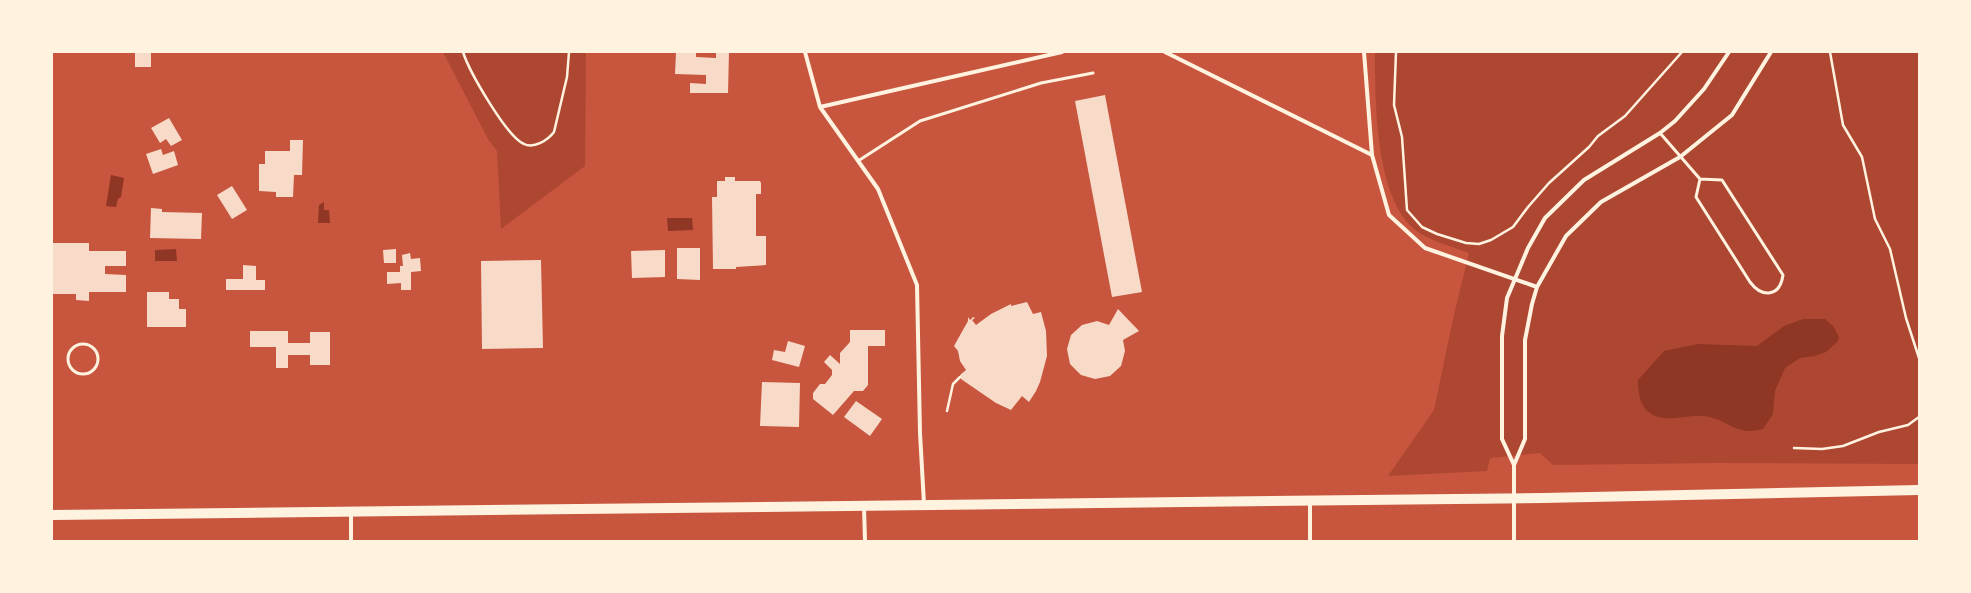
<svg xmlns="http://www.w3.org/2000/svg" width="1971" height="593" font-family="Helvetica,sans-serif">
  <rect width="100%" height="100%" fill="#c8553d"/>
  <path fill="#ae4732" d="M 443,52 L 586,52 L 585,166 L 501,229 L 497,151 L 488,139 Z
    M 1375,52 L 1919,52 L 1919,464 L 1717,463 L 1553,465 L 1540,453 L 1490,458 L 1487,471 L 1388,476 L 1434,410 L 1453,319 L 1469,253 C 1451,246 1429,241 1414,229 C 1375,196 1375,99 1375,52 Z"/>
  <path fill="#8f3625" d="M 111,175 L 124,178 L 121,197 L 118,199 L 116,207 L 106,206 Z
    M 324,202 L 324,210 L 329,210 L 330,223 L 318,223 L 319,205 Z
    M 667,218 L 692,218 L 693,230 L 668,231 Z
    M 176,249 L 177,261 L 155,261 L 155,250 Z
    M 1803,319 L 1825,319 L 1834,327 L 1839,337 L 1838,341 L 1826,352 L 1815,356 L 1800,358 L 1785,368 L 1775,391 L 1773,414 L 1763,429 C 1733,437 1728,417 1701,416 C 1688,415 1664,422 1653,415 C 1640,408 1638,394 1638,380 L 1664,351 L 1698,344 L 1757,346 L 1784,326 Z"/>
  <path fill="#f7dbc8" d="M 135,52 L 151,52 L 151,67 L 135,67 Z
    M 676,52 L 696,52 L 696,57 L 716,58 L 716,52 L 729,52 L 728,93 L 690,93 L 690,83 L 706,84 L 706,75 L 675,74 Z
    M 1105,95 L 1142,292 L 1112,297 L 1075,101 Z
    M 169,118 L 182,140 L 171,146 L 166,139 L 160,143 L 151,128 Z
    M 290,140 L 303,140 L 302,175 L 294,175 L 293,197 L 276,197 L 276,192 L 259,191 L 259,164 L 265,164 L 265,151 L 290,151 Z
    M 161,149 L 163,155 L 174,151 L 178,165 L 153,174 L 146,154 Z
    M 725,177 L 735,177 L 735,181 L 760,181 L 761,183 L 761,194 L 756,194 L 756,236 L 766,236 L 766,265 L 736,267 L 736,269 L 713,269 L 712,197 L 717,197 L 717,181 L 725,181 Z
    M 232,186 L 247,210 L 232,219 L 217,195 Z
    M 151,208 L 162,209 L 162,212 L 202,213 L 201,239 L 150,238 Z
    M 52,243 L 89,243 L 89,251 L 126,251 L 126,266 L 105,266 L 105,274 L 126,275 L 126,292 L 89,292 L 89,301 L 76,300 L 76,294 L 53,294 Z
    M 677,248 L 700,248 L 700,280 L 677,279 Z
    M 396,249 L 396,263 L 384,263 L 383,250 Z
    M 665,250 L 665,277 L 632,278 L 631,251 Z
    M 410,253 L 411,259 L 420,258 L 421,271 L 411,272 L 411,290 L 401,290 L 401,283 L 387,284 L 387,272 L 400,272 L 400,266 L 403,266 L 402,255 Z
    M 541,260 L 543,348 L 482,349 L 481,261 Z
    M 243,265 L 256,266 L 256,280 L 265,280 L 265,290 L 226,290 L 226,279 L 243,279 Z
    M 147,292 L 169,292 L 169,299 L 179,299 L 179,309 L 186,309 L 186,327 L 147,327 Z
    M 1027,302 L 1033,314 L 1041,312 L 1046,331 L 1047,356 L 1040,382 L 1036,391 L 1029,402 L 1022,396 L 1011,410 L 996,403 L 961,379 L 960,375 L 966,370 L 960,361 L 958,351 L 954,346 L 968,321 L 968,317 L 970,320 L 973,317 L 975,318 L 972,320 L 976,325 L 991,314 L 1011,304 L 1011,306 Z
    M 1118,309 L 1139,331 L 1123,340 L 1125,351 L 1121,366 L 1110,376 L 1095,379 L 1081,375 L 1070,364 L 1067,349 L 1071,335 L 1082,325 L 1097,321 L 1109,325 Z
    M 850,330 L 885,330 L 885,346 L 868,346 L 868,385 L 863,391 L 854,391 L 833,415 L 813,399 L 813,393 L 820,384 L 825,384 L 832,375 L 832,370 L 824,362 L 830,355 L 840,364 L 840,353 L 850,342 Z
    M 250,331 L 288,331 L 288,343 L 310,343 L 310,332 L 330,332 L 330,365 L 310,365 L 310,355 L 288,355 L 288,368 L 276,368 L 276,347 L 250,347 Z
    M 788,341 L 805,346 L 799,367 L 772,360 L 774,350 L 785,352 Z
    M 762,382 L 800,383 L 799,427 L 760,426 Z
    M 856,401 L 882,419 L 870,436 L 844,417 Z"/>
  <g fill="none" stroke-linecap="round" stroke-linejoin="round">
    <path stroke="#fff3e0" stroke-width="2.5" d="M 463,52 C 469,71 506,136 524,144 C 534,149 548,140 554,132 L 567,77 L 569,52
      M 1396,52 L 1394,105 L 1402,137 L 1407,210 L 1422,227 L 1437,234 L 1466,243 L 1479,244 L 1491,240 L 1513,227 L 1528,207 L 1549,183 L 1589,147 L 1598,136 L 1625,116 L 1682,52
      M 1830,52 L 1843,125 L 1862,157 L 1875,219 L 1890,249 L 1906,318 L 1919,358
      M 947,411 L 953,384 L 960,377
      M 1794,448 L 1822,449 L 1843,446 L 1879,432 L 1908,425 L 1919,417"/>
    <path stroke="#fff3e0" stroke-width="3" d="M 1660,133 L 1700,179 L 1696,197 L 1750,282 C 1762,298 1780,297 1783,275 L 1722,180 L 1700,179
      M 858,161 L 920,121 L 1041,83 L 1093,73
      M68 359a15 15 0 1 1 30 0a15 15 0 1 1-30 0Z"/>
    <path stroke="#fff3e0" stroke-width="4" d="M 805,52 L 820,107 L 878,189 L 917,285 L 920,433 L 924,504
      M 1165,52 L 1372,155
      M 1364,52 L 1372,155 L 1389,215 L 1425,248 L 1537,287
      M 820,107 L 1062,52
      M 1514,465 L 1502,439 L 1502,336 L 1507,298 L 1528,248 L 1545,218 L 1584,180 L 1660,133 L 1675,121 L 1704,89 L 1729,52
      M 1310,501 L 1310,541
      M 864,506 L 865,541
      M 351,541 L 351,512
      M 1514,541 L 1514,465 L 1525,439 L 1525,340 L 1532,304 L 1537,287 L 1566,236 L 1601,202 L 1680,157 L 1732,115 L 1771,52"/>
    <path stroke="#fff3e0" stroke-width="10" d="M 52,515 L 1543,498 L 1919,490"/>
  </g>
  <rect width="1971" height="593" fill="none" stroke="#fff3e0" stroke-width="106"/>
</svg>
